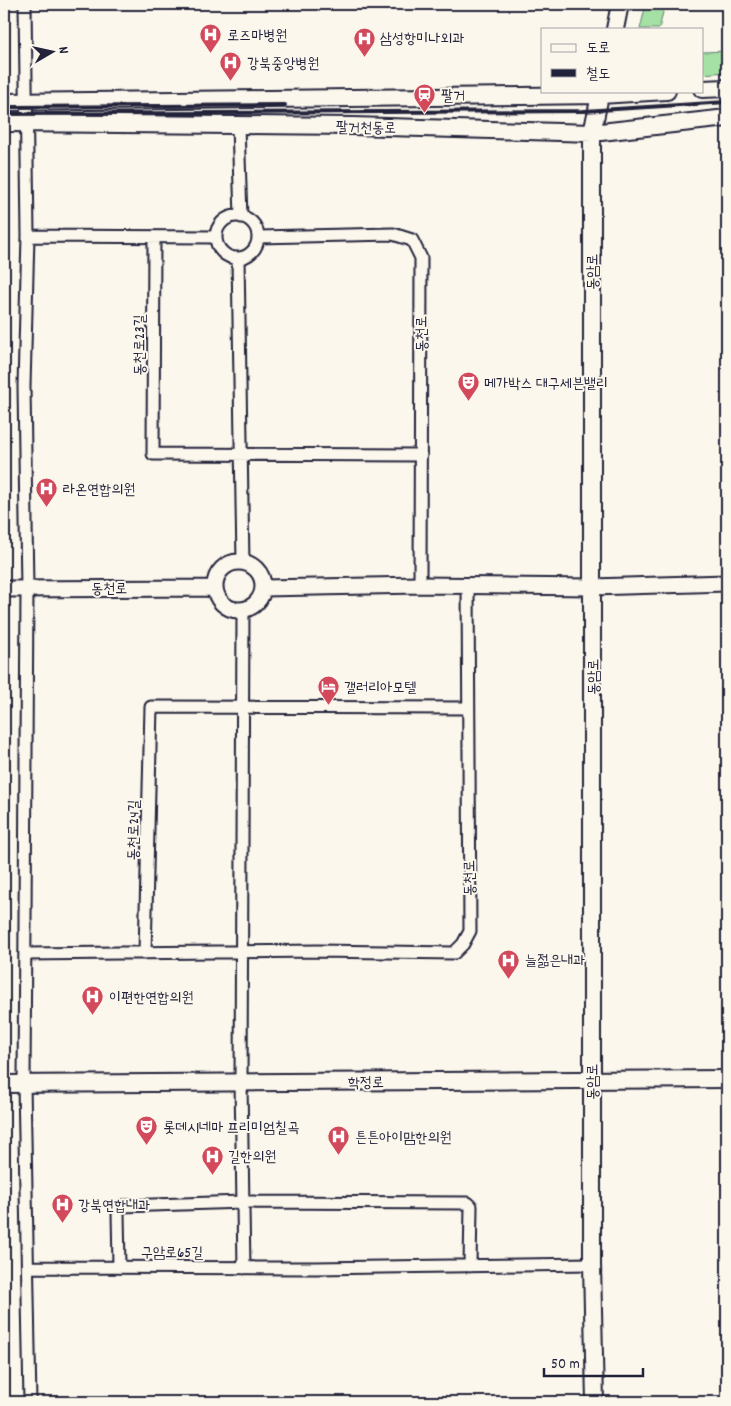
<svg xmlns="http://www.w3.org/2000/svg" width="731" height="1406" font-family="Dekko,'Poor Story',sans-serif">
  <rect width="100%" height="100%" fill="#fbf7ec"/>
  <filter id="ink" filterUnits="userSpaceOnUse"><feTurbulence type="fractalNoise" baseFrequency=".02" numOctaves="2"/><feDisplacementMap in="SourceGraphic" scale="10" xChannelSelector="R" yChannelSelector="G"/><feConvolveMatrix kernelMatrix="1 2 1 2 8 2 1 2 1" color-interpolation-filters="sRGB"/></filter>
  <g filter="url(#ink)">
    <path fill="#a5e0a5" stroke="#648170" d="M 646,4 L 665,4 L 659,29 L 640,29 Z
      M 727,51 L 727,72 L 702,74 L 702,52 Z"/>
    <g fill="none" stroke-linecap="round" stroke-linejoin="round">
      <defs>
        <path id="minor" d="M 25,4 L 28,236 L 24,386 L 27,589 L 24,1084 L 30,1402
          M 238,126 L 241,217
          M216 237a21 21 0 1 1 42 0a21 21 0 1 1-42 0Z
          M 28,236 L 216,237
          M 154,237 L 153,454 L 421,455
          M 258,237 L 393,234 L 412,240 L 421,258 L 420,585
          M 238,258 L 243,563
          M 243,610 L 241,1083 L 244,1268
          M 145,953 L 151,707 L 468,708
          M 26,954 L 318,951 L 454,953 L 463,944 L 470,931 L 468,586
          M 29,1267 L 316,1268 L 592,1264
          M 119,1267 L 118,1212 L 122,1206 L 243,1202 L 468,1203 L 471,1206 L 470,1266"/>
        <path id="tertiary" d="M215 586a24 24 0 1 1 48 0a24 24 0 1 1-48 0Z
          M 263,588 L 420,585 L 592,587 L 727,583
          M 4,589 L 215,588"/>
        <path id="secondary" d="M 615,29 L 620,4
          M 702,89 L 727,88
          M 4,102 L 600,95 L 667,91
          M 4,123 L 353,126 L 592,133 L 727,118
          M 4,1084 L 727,1079
          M 595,1402 L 592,1264 L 592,133 L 601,91"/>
      </defs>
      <use href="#minor" stroke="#22223b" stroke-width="15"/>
      <use href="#tertiary" stroke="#22223b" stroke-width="19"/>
      <use href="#secondary" stroke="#22223b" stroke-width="20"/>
      <use href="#minor" stroke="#fbf7ec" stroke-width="11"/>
      <use href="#tertiary" stroke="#fbf7ec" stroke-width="15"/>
      <use href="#secondary" stroke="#fbf7ec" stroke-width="16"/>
      <path stroke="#22223b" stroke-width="4" d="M 12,107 L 285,105
        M 4,114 L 584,111 L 727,102"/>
    </g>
  </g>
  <defs>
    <symbol id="hospital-pin" viewBox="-11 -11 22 30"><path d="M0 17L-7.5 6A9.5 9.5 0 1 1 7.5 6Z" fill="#d1495b" stroke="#fbf7ec"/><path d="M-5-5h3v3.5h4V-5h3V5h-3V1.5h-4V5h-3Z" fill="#fff"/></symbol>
    <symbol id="station-pin" viewBox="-11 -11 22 30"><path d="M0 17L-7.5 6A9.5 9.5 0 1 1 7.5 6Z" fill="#d1495b" stroke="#fbf7ec"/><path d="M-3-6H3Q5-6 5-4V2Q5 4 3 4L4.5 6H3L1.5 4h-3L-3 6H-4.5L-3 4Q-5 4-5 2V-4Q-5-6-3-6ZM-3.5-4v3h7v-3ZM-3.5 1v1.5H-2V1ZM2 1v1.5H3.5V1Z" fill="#fff"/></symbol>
    <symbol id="theatre-pin" viewBox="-11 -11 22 30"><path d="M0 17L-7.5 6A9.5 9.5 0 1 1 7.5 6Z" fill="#d1495b" stroke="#fbf7ec"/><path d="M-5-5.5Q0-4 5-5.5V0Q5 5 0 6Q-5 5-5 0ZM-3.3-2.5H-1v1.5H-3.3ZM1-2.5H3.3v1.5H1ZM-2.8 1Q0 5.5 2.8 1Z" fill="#fff"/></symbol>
    <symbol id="hotel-pin" viewBox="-11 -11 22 30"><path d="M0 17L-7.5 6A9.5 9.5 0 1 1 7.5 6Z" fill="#d1495b" stroke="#fbf7ec"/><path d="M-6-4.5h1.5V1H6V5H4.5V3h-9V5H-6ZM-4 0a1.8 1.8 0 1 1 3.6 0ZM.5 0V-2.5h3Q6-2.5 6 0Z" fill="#fff"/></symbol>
  </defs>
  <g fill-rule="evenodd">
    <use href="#hospital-pin" x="198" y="22" width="25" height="34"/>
    <use href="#hospital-pin" x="352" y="26" width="25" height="34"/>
    <use href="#hospital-pin" x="218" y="50" width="25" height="34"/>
    <use href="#station-pin" x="412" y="82" width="25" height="34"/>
    <use href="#theatre-pin" x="456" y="370" width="25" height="34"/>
    <use href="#hospital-pin" x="34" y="476" width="25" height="34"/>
    <use href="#hotel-pin" x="316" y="674" width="25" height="34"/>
    <use href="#hospital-pin" x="496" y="948" width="25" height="34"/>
    <use href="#hospital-pin" x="80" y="984" width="25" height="34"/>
    <use href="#theatre-pin" x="134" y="1114" width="25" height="34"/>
    <use href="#hospital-pin" x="326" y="1124" width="25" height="34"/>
    <use href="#hospital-pin" x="200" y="1144" width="25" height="34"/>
    <use href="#hospital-pin" x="50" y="1192" width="25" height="34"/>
  </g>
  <g text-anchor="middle" stroke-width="4" stroke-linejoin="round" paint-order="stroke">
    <g font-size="15" fill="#22223b" stroke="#fbf7ec" text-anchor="start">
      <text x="227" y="40">로즈마병원</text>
      <text x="380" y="43">삼성항미나외과</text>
      <text x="247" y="68">강북중앙병원</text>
      <text x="441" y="100">팔거</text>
      <text x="484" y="388">메가박스 대구세븐밸리</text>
      <text x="63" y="494">라온연합의원</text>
      <text x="344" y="692">갤러리아모텔</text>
      <text x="525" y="965">늘젊은내과</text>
      <text x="109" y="1002">이편한연합의원</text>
      <text x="163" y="1132">롯데시네마 프리미엄칠곡</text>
      <text x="355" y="1142">튼튼아이맘한의원</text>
      <text x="228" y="1161">길한의원</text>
      <text x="78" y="1210">강북연합내과</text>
    </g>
    <g font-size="15" fill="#22223b" stroke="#fbf7ec">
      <text transform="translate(366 127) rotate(1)" y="5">팔거천동로</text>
      <text transform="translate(592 272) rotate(-90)" y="5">동암로</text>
      <text transform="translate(421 334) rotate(-90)" y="5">동천로</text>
      <text transform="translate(139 345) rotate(-90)" y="5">동천로23길</text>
      <text x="109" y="593">동천로</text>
      <text transform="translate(593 677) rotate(-90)" y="5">동암로</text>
      <text transform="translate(133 830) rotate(-89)" y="5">동천로24길</text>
      <text transform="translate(469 878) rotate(-91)" y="5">동천로</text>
      <text transform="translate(366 1082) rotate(-1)" y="5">학정로</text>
      <text transform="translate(592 1082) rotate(-90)" y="5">동암로</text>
      <text x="172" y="1257">구암로65길</text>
    </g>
  </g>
  <rect width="731" height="1406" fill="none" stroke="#fbf7ec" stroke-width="20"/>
  <rect x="10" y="10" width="711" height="1386" fill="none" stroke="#22223b" stroke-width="2" filter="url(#ink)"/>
  <rect x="541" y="28" width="162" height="65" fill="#fbf7ec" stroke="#a4a2a5"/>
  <rect x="551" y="44" width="25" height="8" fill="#fbf7ec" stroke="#a4a2a5"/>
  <text x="586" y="52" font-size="15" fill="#22223b">도로</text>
  <rect x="551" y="69" width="25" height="8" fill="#22223b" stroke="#a4a2a5"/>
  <text x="586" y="78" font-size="15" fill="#22223b">철도</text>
  <g transform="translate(52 52) rotate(81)" stroke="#fbf7ec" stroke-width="4" paint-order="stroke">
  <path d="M0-4L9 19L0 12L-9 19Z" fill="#22223b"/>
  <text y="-8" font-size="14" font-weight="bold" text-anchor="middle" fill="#22223b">N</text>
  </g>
  <path d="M544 1368v8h99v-8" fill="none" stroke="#22223b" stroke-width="2.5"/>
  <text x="551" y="1368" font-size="15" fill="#22223b" stroke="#fbf7ec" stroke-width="4" paint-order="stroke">50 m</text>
</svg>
